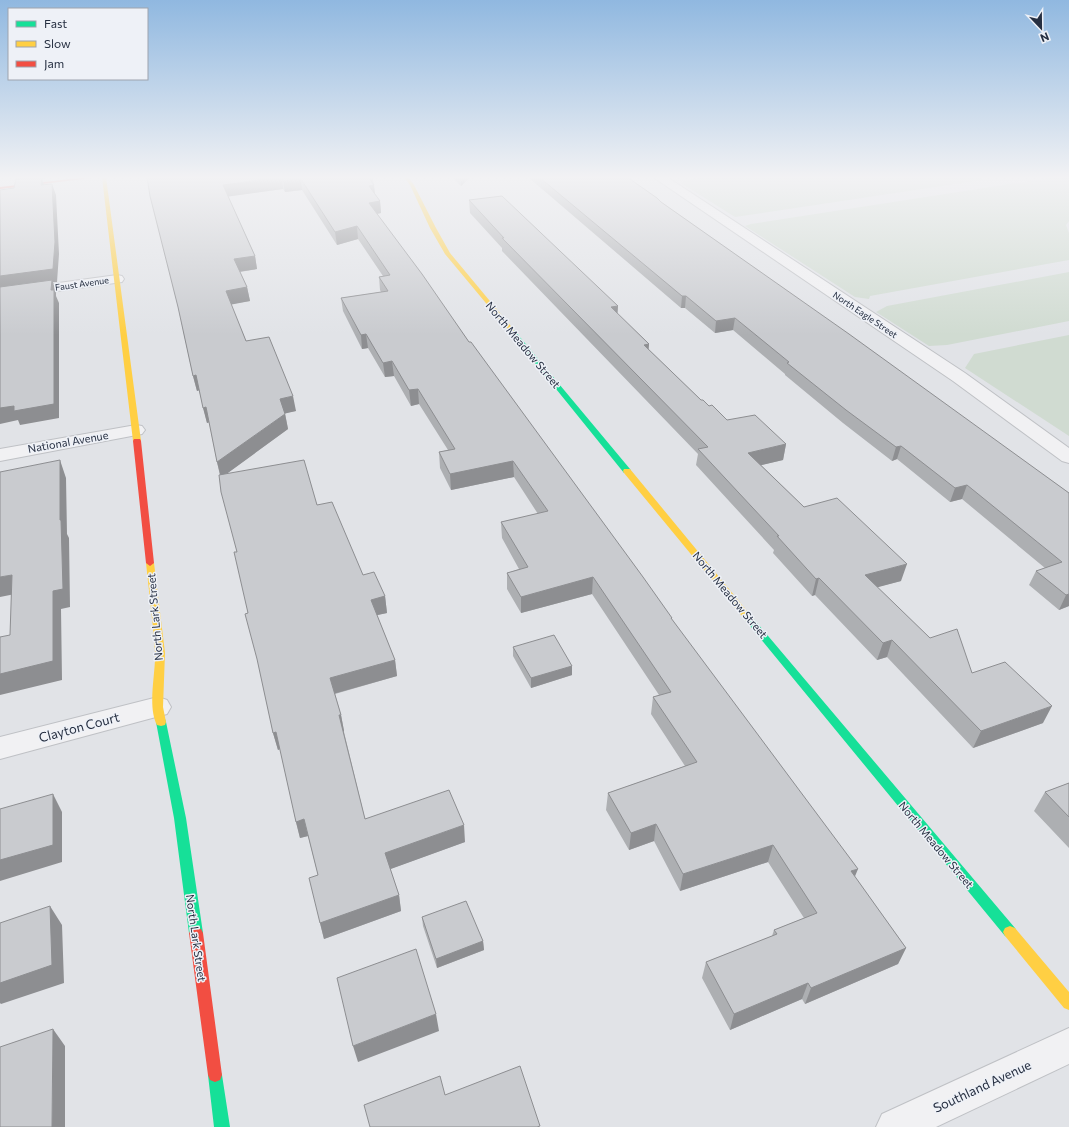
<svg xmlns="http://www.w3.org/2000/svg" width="1069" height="1127" font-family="Commissioner,sans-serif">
  <rect width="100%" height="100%" fill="#e1e3e7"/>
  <path fill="#d0dbd1" d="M 705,177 L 981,177 L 982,180 L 735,217 L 681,183 L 686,180 Z
    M 1056,177 L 1069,177 L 1069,221 L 1066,225 L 1069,233 L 1069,260 L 870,296 L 869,299 L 855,297 L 745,226 L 751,224 Z
    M 1069,272 L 1069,321 L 947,345 L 929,346 L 876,312 L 887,306 Z
    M 1069,335 L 1069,436 L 965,368 L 974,354 Z"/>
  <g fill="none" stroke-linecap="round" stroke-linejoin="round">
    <defs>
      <path id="street" d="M 653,177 L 667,177 L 965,373 L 1069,448 L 1069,463 L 1062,461 L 953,381 Z
        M 117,275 L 122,276 L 124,279 L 122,282 L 0,299 L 0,291 Z
        M 136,425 L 142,426 L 145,430 L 142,434 L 0,461 L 0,449 Z
        M 158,697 L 167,700 L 171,707 L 167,714 L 0,759 L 0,737 Z
        M 1069,1028 L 1069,1064 L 936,1127 L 876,1127 L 882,1114 Z"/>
    </defs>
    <use href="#street" stroke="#bfc1c5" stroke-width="2"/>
    <use href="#street" fill="#f1f1f3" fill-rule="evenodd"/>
    <path fill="#16e098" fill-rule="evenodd" d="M 510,330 L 514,330 L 630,469 L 631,471 L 630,473 L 624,473 L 510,332 Z
      M 749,616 L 752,617 L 1015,928 L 1017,932 L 1015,936 L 1010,938 L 1005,936 L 746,621 L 744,619 L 746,617 Z
      M 161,718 L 165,719 L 166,722 L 186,818 L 203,933 L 201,937 L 196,939 L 191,937 L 189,933 L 174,818 L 156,722 L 157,719 Z
      M 215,1068 L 220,1070 L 222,1075 L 230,1127 L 214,1127 L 208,1075 L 210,1070 Z"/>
    <path fill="#ffcf43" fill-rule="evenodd" d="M 102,177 L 106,177 L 141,441 L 137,443 L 133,441 Z
      M 404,177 L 408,177 L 414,185 L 436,228 L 450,253 L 514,330 L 514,332 L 510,332 L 445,254 L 430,228 L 410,185 Z
      M 624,469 L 630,469 L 752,617 L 754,619 L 752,621 L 746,621 L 624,473 L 623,471 Z
      M 150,560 L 154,563 L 165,653 L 163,707 L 166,722 L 165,725 L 161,726 L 157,725 C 147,706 156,673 155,652 C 153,622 149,592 146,563 Z
      M 1010,926 L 1015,928 L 1069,992 L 1069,1010 L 1064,1008 L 1005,936 L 1003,932 L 1005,928 Z"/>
    <path fill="#f24e42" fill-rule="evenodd" d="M 87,177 L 101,177 L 0,189 L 0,187 Z
      M 134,439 L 140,439 L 141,441 L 154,563 L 150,566 L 146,563 L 133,441 Z
      M 196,927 L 201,929 L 203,933 L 222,1075 L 220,1080 L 215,1082 L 210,1080 L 208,1075 L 189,933 L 191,929 Z"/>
  </g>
  <path fill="#adafb2" d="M 147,177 L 371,177 L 373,179 L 375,194 L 380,201 L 381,213 L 377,214 L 469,342 L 672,620 L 855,877 L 906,948 L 898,964 L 805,1004 L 802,999 L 730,1030 L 702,978 L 706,962 L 772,936 L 774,930 L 804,918 L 768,862 L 680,891 L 654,841 L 629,850 L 606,810 L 608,793 L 685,766 L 651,714 L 653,697 L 659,695 L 592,594 L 521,613 L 507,589 L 507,573 L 519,569 L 502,538 L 501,522 L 538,514 L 514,477 L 451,490 L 440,468 L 439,452 L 448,450 L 419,404 L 411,406 L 394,376 L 385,377 L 368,348 L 362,349 L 343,311 L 341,298 L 381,292 L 380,290 L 379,277 L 383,276 L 358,239 L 337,245 L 302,190 L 285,192 L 283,189 L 228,196 L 255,256 L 257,269 L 240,272 L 247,287 L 250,301 L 231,304 L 246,341 L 296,411 L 285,413 L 288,429 L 226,474 L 317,505 L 363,575 L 385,596 L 387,613 L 377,615 L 395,660 L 397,676 L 335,694 L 341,715 L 344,731 L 344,732 L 365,819 L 465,842 L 390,869 L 399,895 L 401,911 L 324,939 L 320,923 L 318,875 L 308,836 L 300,838 L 296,822 L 280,749 L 278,750 L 273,733 L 248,613 L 237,552 L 217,462 L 209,422 L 207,423 L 199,390 L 197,391 L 193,376 L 178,307 Z
    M 452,177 L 470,177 L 461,186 Z
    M 528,177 L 627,177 L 661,202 L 1069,493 L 1069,606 L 1059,610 L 1029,585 L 1036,571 L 1045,568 L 962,499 L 950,502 L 897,459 L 892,461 L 843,423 L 785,375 L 785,374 L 733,330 L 715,333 L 685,308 L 681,308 Z
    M 469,200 L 618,306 L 617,314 L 649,344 L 648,349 L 701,400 L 727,420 L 786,444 L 783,460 L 761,465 L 804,507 L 901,581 L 877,587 L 930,638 L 972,673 L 1043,723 L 973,748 L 887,657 L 877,660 L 815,595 L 812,596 L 773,553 L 774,550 L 696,465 L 698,454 L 502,251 L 502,248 L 470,213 Z
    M 513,647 L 572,666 L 572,675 L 531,688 L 513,656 Z
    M 1069,783 L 1069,848 L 1034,811 L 1045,792 Z
    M 422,917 L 483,941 L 484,950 L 437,968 L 423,926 Z"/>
  <path fill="#8d8e91" d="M 19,177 L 46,177 L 46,178 L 42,179 L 45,187 L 21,181 Z
    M 282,177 L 283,189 L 225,197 L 223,185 Z
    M 461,177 L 470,177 L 461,186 Z
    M 301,179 L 302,190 L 285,192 L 283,181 Z
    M 373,179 L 373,185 L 374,185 L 375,197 L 369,186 L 370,180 Z
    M 52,184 L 56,195 L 59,254 L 57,282 L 53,282 L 56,293 L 56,296 L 59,303 L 59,418 L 20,425 L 18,420 L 0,424 L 0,276 Z
    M 380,201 L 381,213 L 370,215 L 369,203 Z
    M 357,226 L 358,239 L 337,245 L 335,232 Z
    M 255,256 L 257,269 L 237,272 L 234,259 Z
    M 247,287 L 250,301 L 229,305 L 226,291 Z
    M 682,296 L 686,296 L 685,308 L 681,308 Z
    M 618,306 L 617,320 L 611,307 Z
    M 735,318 L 733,330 L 715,333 L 716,321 Z
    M 366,334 L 368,348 L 362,349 L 361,335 Z
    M 649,344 L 648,358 L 644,345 Z
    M 392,361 L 394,376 L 385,377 L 383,363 Z
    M 196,375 L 200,390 L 197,391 L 193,376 Z
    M 418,389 L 419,404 L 411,406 L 409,390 Z
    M 293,396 L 296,411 L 283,414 L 280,399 Z
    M 206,407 L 210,422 L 207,423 L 203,408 Z
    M 285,414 L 288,429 L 221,478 L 217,462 Z
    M 786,444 L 783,460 L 745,469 L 748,453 Z
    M 901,446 L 897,459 L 892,461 L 896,447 Z
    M 60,460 L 66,478 L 67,534 L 69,538 L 70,607 L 61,609 L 62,680 L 0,695 L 0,674 L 53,591 L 60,520 Z
    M 513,461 L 514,477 L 451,490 L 450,474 Z
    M 967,485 L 962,499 L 950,502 L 955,488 Z
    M 907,564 L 901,581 L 860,592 L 865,575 Z
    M 12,575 L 20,593 L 0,597 L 0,577 Z
    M 593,577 L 592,594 L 521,613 L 521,597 Z
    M 819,578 L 815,595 L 812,596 L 816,579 Z
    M 1069,594 L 1069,606 L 1059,610 L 1066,595 Z
    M 385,596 L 387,613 L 373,616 L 371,600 Z
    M 892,640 L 887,657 L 877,660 L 883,643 Z
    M 395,660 L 397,676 L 333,694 L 330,678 Z
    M 572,666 L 572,675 L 531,688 L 531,678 Z
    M 1052,706 L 1043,723 L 973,748 L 981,731 Z
    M 339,715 L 341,715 L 344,731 L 343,732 Z
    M 276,732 L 280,749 L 278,750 L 273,733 Z
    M 53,794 L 62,812 L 62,862 L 0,881 L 0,860 Z
    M 304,819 L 308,836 L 300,838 L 296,822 Z
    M 656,824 L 654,841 L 629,850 L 631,833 Z
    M 464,825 L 465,842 L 388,870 L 385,853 Z
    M 773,845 L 768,862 L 680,891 L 683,874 Z
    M 858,869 L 851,886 L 851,871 Z
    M 399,895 L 401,911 L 324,939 L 320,923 Z
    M 50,906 L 62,925 L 64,983 L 1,1004 L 0,1003 L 0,983 Z
    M 483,941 L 484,950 L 437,968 L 436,959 Z
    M 906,948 L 898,964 L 805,1004 L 811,988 Z
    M 808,983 L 802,999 L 730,1030 L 734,1014 Z
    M 436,1014 L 439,1031 L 358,1062 L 353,1046 Z
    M 53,1029 L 65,1046 L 65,1127 L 52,1127 Z"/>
  <path fill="#c9cbcf" stroke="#8d8e91" d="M 37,177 L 42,177 L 41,185 L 52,184 L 55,242 L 53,269 L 0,276 L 0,190 L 14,188 L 16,179 Z
    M 147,177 L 371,177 L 373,179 L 370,180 L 374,185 L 369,186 L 380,201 L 369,203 L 422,274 L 469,342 L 471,342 L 643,577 L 672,618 L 671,618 L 858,869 L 851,871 L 906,948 L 811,988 L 808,983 L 734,1014 L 706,962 L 777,934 L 774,930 L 817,913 L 773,845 L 683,874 L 656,824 L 631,833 L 608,793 L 697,762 L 653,697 L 671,692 L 593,577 L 521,597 L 507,573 L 528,567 L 501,522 L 548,511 L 513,461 L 450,474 L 439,452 L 455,449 L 418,389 L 409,390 L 392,361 L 383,363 L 366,334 L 361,335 L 341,298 L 388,291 L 379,277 L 390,275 L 357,226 L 335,232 L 301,179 L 283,181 L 282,177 L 223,185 L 255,256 L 234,259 L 247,287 L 226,291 L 246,341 L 269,337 L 293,396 L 280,399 L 285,414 L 217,462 L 206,407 L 203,408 L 196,375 L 193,376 L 178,307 L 150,196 Z
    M 539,177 L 627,177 L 657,198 L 661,202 L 849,334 L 1069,493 L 1069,594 L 1066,595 L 1036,571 L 1062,562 L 967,485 L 955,488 L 901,446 L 896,447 L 846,410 L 787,363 L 789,362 L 735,318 L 716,321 L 686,296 L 682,296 Z
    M 502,196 L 618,306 L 611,307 L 649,344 L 644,345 L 701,400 L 703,400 L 709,406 L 712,405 L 727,420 L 755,415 L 786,444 L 748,453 L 804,507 L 837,498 L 907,564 L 865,575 L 930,638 L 957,629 L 972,673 L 1005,662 L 1052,706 L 981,731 L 892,640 L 883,643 L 819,578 L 816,579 L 777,536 L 779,536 L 698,449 L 708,447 L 502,238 L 504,238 L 469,200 Z
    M 52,280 L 51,290 L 54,290 L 54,404 L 14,411 L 14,406 L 0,408 L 0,287 Z
    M 60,460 L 60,520 L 61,520 L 63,589 L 53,591 L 53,661 L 0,674 L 0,637 L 10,635 L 12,575 L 0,577 L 0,472 Z
    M 304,460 L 317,505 L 332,502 L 363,575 L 374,572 L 385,596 L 371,600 L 395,660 L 330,678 L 341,715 L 339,715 L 365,819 L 449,790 L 464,825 L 385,853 L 399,895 L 320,923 L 309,878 L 318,875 L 304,819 L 296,822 L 276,732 L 273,733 L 257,659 L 245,614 L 248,613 L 234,552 L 237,552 L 221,492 L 219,475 Z
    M 554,635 L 572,666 L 531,678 L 513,647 Z
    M 1069,783 L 1069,817 L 1045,792 Z
    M 53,794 L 53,845 L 0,860 L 0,809 Z
    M 466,901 L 483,941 L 436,959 L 422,917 Z
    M 50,906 L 52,965 L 0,983 L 0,923 Z
    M 416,949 L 436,1014 L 353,1046 L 337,978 Z
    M 53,1029 L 52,1127 L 0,1127 L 0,1047 Z
    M 520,1066 L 540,1126 L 537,1127 L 370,1127 L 364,1105 L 440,1076 L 445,1095 Z"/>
  <linearGradient id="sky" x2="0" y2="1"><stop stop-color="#90b8e0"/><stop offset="0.53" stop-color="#f2f2f4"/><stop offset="1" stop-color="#f2f2f4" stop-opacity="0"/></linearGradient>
  <rect width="1069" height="335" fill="url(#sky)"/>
  <g text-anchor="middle" stroke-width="3" stroke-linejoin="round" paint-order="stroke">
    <g font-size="9" fill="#262f41" stroke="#eef1f7">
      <text transform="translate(82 284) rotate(-8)" y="3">Faust Avenue</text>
      <text transform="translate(865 315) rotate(34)" y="3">North Eagle Street</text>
    </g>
    <g font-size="11" fill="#262f41" stroke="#eef1f7">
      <text transform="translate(523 345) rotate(50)" y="4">North Meadow Street</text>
      <text transform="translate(68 442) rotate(-10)" y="4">National Avenue</text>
      <text transform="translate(730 595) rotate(50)" y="4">North Meadow Street</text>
      <text transform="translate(155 617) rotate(-95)" y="4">North Lark Street</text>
      <text transform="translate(936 845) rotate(50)" y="4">North Meadow Street</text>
      <text transform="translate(196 938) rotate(82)" y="4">North Lark Street</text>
    </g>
    <g font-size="13" fill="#262f41" stroke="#eef1f7">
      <text transform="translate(79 727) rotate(-15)" y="5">Clayton Court</text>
      <text transform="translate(982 1086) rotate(-25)" y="5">Southland Avenue</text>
    </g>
  </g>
  <rect x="8" y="8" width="140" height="72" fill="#eef1f7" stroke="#9ea3ae"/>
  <rect x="16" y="21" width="20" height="6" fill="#16e098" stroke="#9ea3ae"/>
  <text x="44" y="28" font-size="12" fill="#262f41">Fast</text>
  <rect x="16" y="41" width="20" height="6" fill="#ffcf43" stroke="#9ea3ae"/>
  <text x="44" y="48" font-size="12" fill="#262f41">Slow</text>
  <rect x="16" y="61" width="20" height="6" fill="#f24e42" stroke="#9ea3ae"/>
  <text x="44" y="68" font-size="12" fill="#262f41">Jam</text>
  <g transform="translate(1041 28) rotate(158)" stroke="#eef1f7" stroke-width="3" paint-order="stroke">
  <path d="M0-3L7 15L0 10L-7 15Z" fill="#262f41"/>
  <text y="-6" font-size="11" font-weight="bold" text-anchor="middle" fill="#262f41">N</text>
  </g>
</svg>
